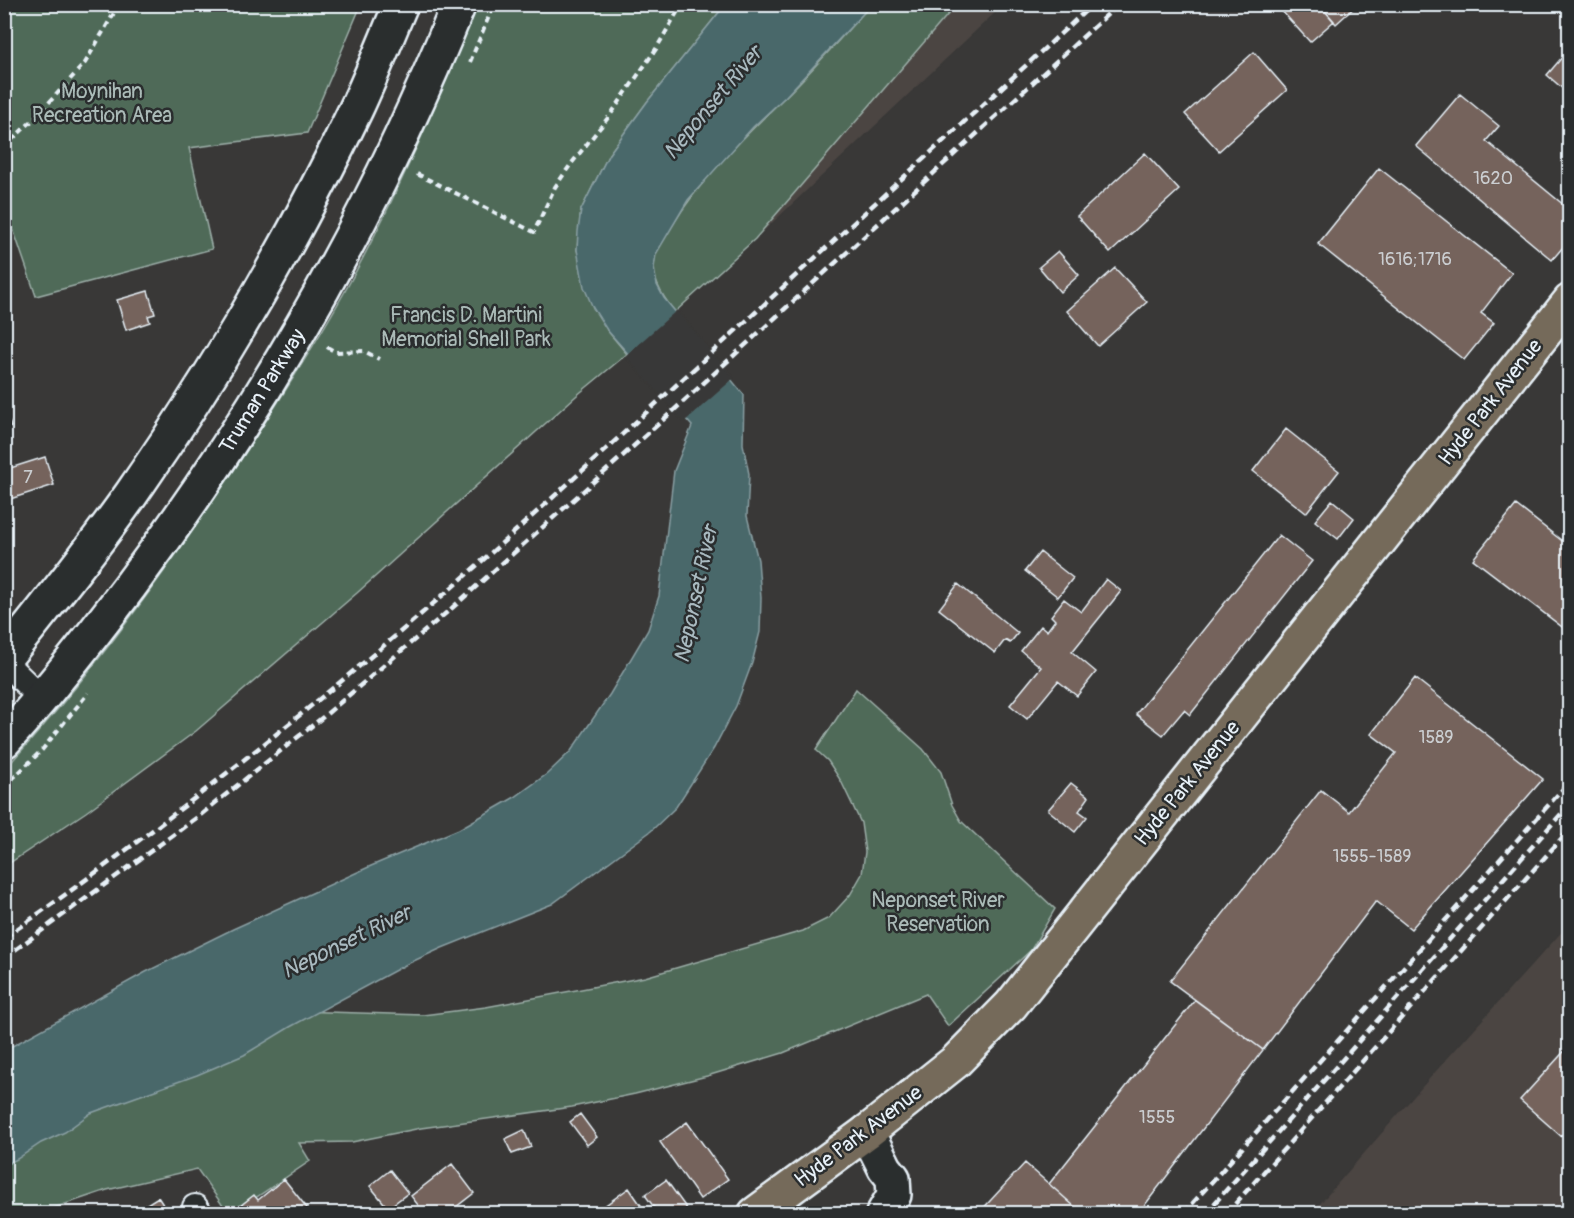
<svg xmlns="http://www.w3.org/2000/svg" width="1574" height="1218" font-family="Pangolin,sans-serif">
  <rect width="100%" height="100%" fill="#393837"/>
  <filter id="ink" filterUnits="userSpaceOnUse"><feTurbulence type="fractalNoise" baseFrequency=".0167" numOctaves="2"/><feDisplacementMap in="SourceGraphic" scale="12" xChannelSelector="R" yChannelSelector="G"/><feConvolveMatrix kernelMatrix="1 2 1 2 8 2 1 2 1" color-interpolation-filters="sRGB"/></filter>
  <g filter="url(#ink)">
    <path fill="#4b4542" d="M 956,5 L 1003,5 L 755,239 Z
      M 1569,924 L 1569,1213 L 1311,1214 L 1437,1070 Z"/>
    <path fill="#506b59" stroke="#9caea8" stroke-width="1.5" d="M 4,5 L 5,4 L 361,5 L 307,133 L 189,148 L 212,249 L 36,296 L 7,211 L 5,211 Z
      M 478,5 L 725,5 L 647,102 L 609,154 L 581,210 L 577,250 L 607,330 L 627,354 L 576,396 L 357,593 L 196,731 L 86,812 L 5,866 L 4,770 C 82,686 149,595 213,501 C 259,433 304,364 344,293 C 396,200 437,102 478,5 Z
      M 871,5 L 956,5 L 755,239 L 675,312 C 662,296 648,275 656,254 C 659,244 667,234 672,226 C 702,177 743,138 784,98 C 814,69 842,36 871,5 Z
      M 856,689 L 923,749 L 941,772 L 952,805 L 961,821 L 1055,909 L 1031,950 L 948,1026 L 926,994 L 783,1053 L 707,1076 L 635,1094 L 572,1107 L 421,1128 L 352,1142 L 299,1143 L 310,1161 L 233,1213 L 228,1213 L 197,1169 L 107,1190 L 39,1213 L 5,1214 L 5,1065 L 296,1011 L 423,1015 L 486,1007 L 645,977 L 803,931 L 829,918 L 850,895 L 862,874 L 865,852 L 861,823 L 841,781 L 828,761 L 816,750 Z"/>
    <path fill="#4a686b" stroke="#899fa3" stroke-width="1.5" d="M 725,5 L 871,5 L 785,97 L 753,127 L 688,200 L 656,254 L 654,268 L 657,285 L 664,298 L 744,395 L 743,444 L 749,474 L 747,516 L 758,560 L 761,598 L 760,632 L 752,663 L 736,706 L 714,748 L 676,807 L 651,831 L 552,904 L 442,948 L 407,964 L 290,1027 L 244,1055 L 197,1075 L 91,1113 L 65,1132 L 41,1143 L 17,1159 L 5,1165 L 5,1050 L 146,972 L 233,929 L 371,866 L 459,829 L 515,797 L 547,774 L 571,751 L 610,694 L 648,630 L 659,596 L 674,471 L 692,426 L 607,330 L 593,308 L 584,287 L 577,250 L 578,231 L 581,210 L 609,154 L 647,102 Z"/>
    <path fill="#393837" d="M 677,310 L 734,378 L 684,422 L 625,356 Z"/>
    <path fill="#74635c" stroke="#e8f1f8" stroke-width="1.5" d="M 1286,4 L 1319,4 L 1334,21 L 1310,42 L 1280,9 Z
      M 1319,4 L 1358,4 L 1336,24 Z
      M 1570,48 L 1570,95 L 1547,75 Z
      M 1254,52 L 1287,90 L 1219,151 L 1185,114 Z
      M 1460,94 L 1499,126 L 1486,141 L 1570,210 L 1570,239 L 1552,260 L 1416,146 Z
      M 1145,153 L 1179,190 L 1110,253 L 1077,216 Z
      M 1379,168 L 1512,273 L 1481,313 L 1494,323 L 1464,360 L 1318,244 Z
      M 1058,251 L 1079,275 L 1060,292 L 1039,267 Z
      M 1115,268 L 1147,302 L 1098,346 L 1067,311 Z
      M 148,291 L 155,314 L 148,316 L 150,322 L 126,330 L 117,300 Z
      M 4,408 L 11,427 L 4,429 Z
      M 1286,429 L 1339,471 L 1306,513 L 1253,471 Z
      M 45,457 L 54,485 L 4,501 L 4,470 Z
      M 1332,500 L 1354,518 L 1338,539 L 1315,521 Z
      M 1516,505 L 1570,547 L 1570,633 L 1473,559 Z
      M 1279,535 L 1312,561 L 1190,715 L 1184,710 L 1163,735 L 1136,714 Z
      M 1040,552 L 1073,578 L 1058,597 L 1025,571 Z
      M 1106,579 L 1121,591 L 1072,652 L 1096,672 L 1077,696 L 1058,681 L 1027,719 L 1010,705 L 1041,667 L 1021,651 L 1041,626 L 1047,631 L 1055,620 L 1051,616 L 1064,599 L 1081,612 Z
      M 958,584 L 1018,633 L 1010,643 L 1005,640 L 995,653 L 939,609 Z
      M 1415,678 L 1543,779 L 1411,929 L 1376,901 L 1263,1050 L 1170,981 L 1321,790 L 1349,812 L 1396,753 L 1371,734 Z
      M 1071,783 L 1089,797 L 1079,811 L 1087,817 L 1075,832 L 1048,810 Z
      M 1195,1000 L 1263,1050 L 1138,1214 L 1083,1214 L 1049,1184 Z
      M 1570,1045 L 1570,1144 L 1520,1100 Z
      M 580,1114 L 597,1137 L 587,1145 L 570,1122 Z
      M 687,1122 L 728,1179 L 700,1199 L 660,1142 Z
      M 524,1130 L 531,1147 L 512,1154 L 505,1139 Z
      M 1025,1163 L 1049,1184 L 1083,1214 L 978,1214 Z
      M 452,1164 L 474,1193 L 447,1214 L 425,1214 L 411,1196 Z
      M 390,1170 L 408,1193 L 388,1208 L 370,1186 Z
      M 284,1179 L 307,1208 L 300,1214 L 238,1214 L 235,1210 L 254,1195 L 258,1200 Z
      M 666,1180 L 687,1209 L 680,1214 L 659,1214 L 645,1195 Z
      M 629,1188 L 647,1214 L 608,1214 L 603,1207 Z
      M 158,1197 L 169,1214 L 131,1214 Z"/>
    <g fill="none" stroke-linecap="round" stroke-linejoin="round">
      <defs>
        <path id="minor" d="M 4,662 L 41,698
          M 195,1207 L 200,1214"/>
        <path id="secondary" d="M 4,659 C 48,604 92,550 132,493 C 217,371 292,243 356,109 C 372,75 386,39 401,4
          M 4,741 C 49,692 90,639 130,586 C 264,407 375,212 459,4
          M 867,1132 L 885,1168 L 893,1178 L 894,1195 L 883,1214"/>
        <path id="primary" d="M 755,1214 L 867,1132 L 955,1062 L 1011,1005 L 1570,301"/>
      </defs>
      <use href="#minor" stroke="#e8f1f8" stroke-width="28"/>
      <use href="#secondary" stroke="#e8f1f8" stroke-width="38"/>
      <use href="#primary" stroke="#e8f1f8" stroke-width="38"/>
      <path stroke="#e8f1f8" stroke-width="4" stroke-dasharray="6 4.5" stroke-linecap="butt" d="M 470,62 L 494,4
        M 4,147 L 34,119 L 85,63 L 114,13 L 115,4
        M 417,174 L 534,232 L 555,187 L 571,164 L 611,114 L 656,49 L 682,4
        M 327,347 L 336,352 L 364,351 L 379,359
        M 4,787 L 42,750 L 88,693"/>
      <use href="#minor" stroke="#2a2d2e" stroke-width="24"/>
      <use href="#secondary" stroke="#2a2d2e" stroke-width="33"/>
      <use href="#primary" stroke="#746a5a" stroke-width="33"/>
      <path stroke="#e8f1f8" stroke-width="4.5" stroke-dasharray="9 4.5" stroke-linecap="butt" d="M 4,938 C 156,832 302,717 442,596 C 536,514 628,429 720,345 C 844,231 969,118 1093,4
        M 4,958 L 199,816 L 323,717 L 452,608 L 673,411 L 1119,4
        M 1183,1214 L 1570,781
        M 1205,1214 L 1570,804
        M 1226,1214 L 1570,829"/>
    </g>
  </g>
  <g text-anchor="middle" stroke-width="5" stroke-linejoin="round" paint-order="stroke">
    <g font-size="18" fill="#cbced1">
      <text x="1493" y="184">1620</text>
      <text x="1415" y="265">1616;1716</text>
      <text x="28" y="483">7</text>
      <text x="1436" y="743">1589</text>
      <text x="1372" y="862">1555-1589</text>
      <text x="1157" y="1123">1555</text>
    </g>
    <g font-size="21" fill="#abbbb8" stroke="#2a2d2e">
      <text x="102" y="98">Moynihan<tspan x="102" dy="24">Recreation Area</tspan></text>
      <text x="466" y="322">Francis D. Martini<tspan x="466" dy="24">Memorial Shell Park</tspan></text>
      <text x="938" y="907">Neponset River<tspan x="938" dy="24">Reservation</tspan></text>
    </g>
    <g font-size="21" fill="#e8f1f8" stroke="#2a2d2e">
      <text transform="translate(262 391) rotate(-58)" y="7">Truman Parkway</text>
      <text transform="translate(1490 402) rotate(-52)" y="7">Hyde Park Avenue</text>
      <text transform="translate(1187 783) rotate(-51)" y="7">Hyde Park Avenue</text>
      <text transform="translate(858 1136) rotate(-37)" y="7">Hyde Park Avenue</text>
    </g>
    <g font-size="22" font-style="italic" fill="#a9bac0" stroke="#2a2d2e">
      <text transform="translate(712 102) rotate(-50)" y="8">Neponset River</text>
      <text transform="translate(695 594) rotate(-78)" y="8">Neponset River</text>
      <text transform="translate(346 941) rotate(-26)" y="8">Neponset River</text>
    </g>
  </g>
  <rect width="1574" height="1218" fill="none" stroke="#2a2d2e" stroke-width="24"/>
  <rect x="12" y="12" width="1550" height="1194" fill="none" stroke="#e8f1f8" stroke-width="2" filter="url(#ink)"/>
</svg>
